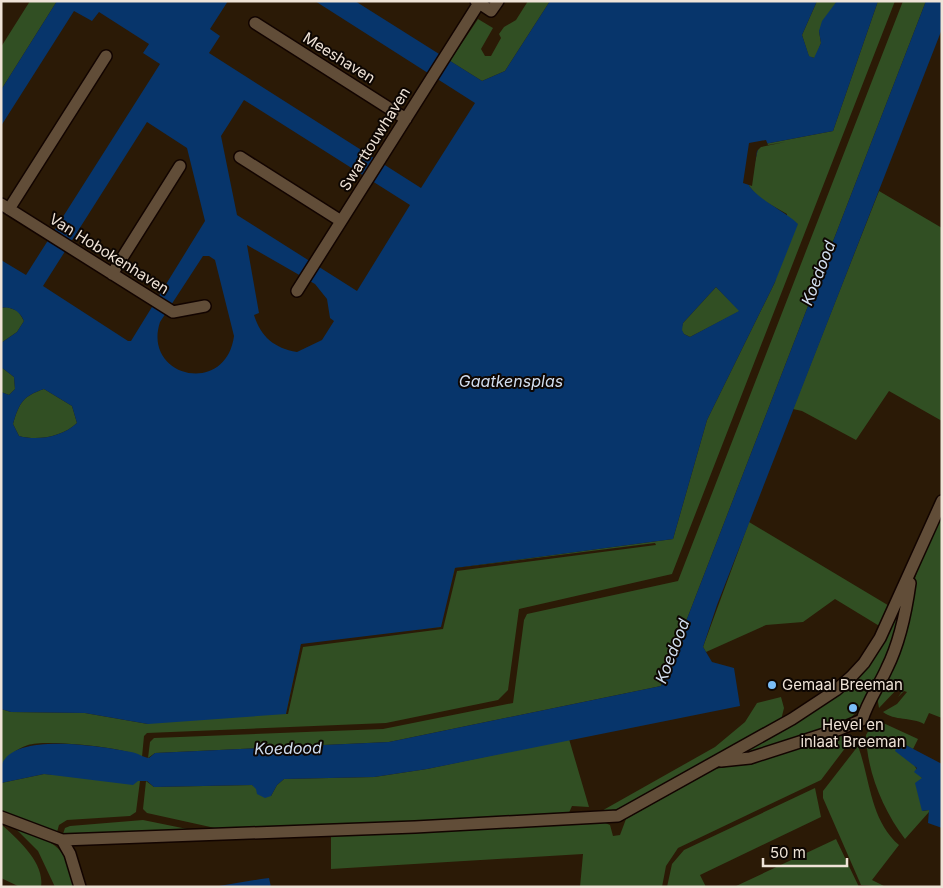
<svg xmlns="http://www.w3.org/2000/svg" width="943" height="888" font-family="Inter,sans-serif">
  <rect width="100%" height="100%" fill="#2b1a06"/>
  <path fill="#314f23" d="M 30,1 L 57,1 L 1,90 L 1,47 Z
    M 528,1 L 550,1 L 505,71 L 482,81 L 450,61 L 478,19 L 493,28 L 481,49 L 485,56 L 491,56 L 501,38 L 499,34 L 504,27 L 516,20 Z
    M 817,1 L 837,1 L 819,31 L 821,43 L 815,58 L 809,57 L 802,35 Z
    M 878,1 L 895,1 L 672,574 L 519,609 L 508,690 L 498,700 L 386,723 L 147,733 L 144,736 L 142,757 C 127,747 45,739 28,745 C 16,749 8,756 1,766 L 1,709 L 11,712 L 85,713 L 148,724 L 455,568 L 673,539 L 707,420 L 775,282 L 787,214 L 759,198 L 749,186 L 759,145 L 833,131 Z
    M 903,1 L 926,1 L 661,686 L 389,742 L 155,753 L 148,758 L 150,742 L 154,738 L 383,729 L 513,703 L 524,620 L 527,614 L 678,581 Z
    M 879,191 L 942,228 L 942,421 L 889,391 L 856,440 L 802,411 L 793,409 Z
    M 716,287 L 740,311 L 690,337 L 684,334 L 681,330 L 683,323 Z
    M 7,307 L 18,311 L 24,321 L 17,332 L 1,343 L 1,308 Z
    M 1,367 L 14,377 L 15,389 L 9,395 L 1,392 Z
    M 44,389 L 72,406 L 77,423 C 62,437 38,441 19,436 L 13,424 C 19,403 23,396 44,389 Z
    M 942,512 L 942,718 L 929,713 L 924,724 C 912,717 894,721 883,712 L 897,704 L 907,692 L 904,691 L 898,697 L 903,690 L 899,687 L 879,708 L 877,696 L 917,572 Z
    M 749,522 L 891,607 L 881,627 L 835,599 L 803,622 L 766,625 L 706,652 L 703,647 Z
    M 904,597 C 900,614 898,631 893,647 C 886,668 862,712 844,723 L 751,755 L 738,755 L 839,693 Z
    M 781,697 L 784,708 L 781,720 L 626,807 L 598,813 L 715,747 L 745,722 L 757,703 Z
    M 881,722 L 918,739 L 913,749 L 900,742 L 922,778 L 923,811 L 929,810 L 929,812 L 905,839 C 883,810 867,772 866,735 L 872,725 Z
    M 839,735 L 848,738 L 849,743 L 821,780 L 678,848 L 666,866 L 662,887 L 580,887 L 583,854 L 331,869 L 331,836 L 603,822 L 610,825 L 613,836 L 620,835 L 626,819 L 715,769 L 743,764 Z
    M 569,739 L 589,807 L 572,806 L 568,815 L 224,830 L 147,813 L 143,809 L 146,781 L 154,787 L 252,785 L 271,796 L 277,785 L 284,779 L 374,777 L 427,769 Z
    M 858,746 C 870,778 870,820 899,845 L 872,880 L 886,887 L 861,885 L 823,798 L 823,791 Z
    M 44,774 L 140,781 L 136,812 L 130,816 L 67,820 L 59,825 L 57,832 L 1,812 L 1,783 Z
    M 815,788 L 821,817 L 700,875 L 706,887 L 667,887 L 672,864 L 684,850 Z
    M 143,820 L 197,831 L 63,834 L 65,828 L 70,826 Z
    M 1,824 C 17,839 45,862 41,887 L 20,887 L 1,878 Z
    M 16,829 C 61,845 60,843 78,887 L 55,887 L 38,851 Z
    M 836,839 L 859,887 L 734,887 L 834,840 Z"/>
  <path fill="#07356b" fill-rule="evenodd" d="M 57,1 L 228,1 L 210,29 L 220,36 L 209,53 L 421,188 L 475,103 L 315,1 L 355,1 L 482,81 L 505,71 L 550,1 L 817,1 L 802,35 L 809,56 L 814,58 L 821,43 L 819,31 L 822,21 L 837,1 L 878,1 L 833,131 L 759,145 L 749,186 C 763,203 782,209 798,224 L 775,282 L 707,420 L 673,539 L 455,568 L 442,627 L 301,645 L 286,714 L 148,724 L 85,713 L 11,712 L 1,709 L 1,392 L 9,395 L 15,389 L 14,377 L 1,367 L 1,343 L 17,332 L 24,321 C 20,311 11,306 1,308 L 1,260 L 26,275 L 160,64 L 143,53 L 149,44 L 99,12 L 92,21 L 74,11 L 1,126 L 1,90 ZM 244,100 L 410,205 L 357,291 L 237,215 L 221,136 ZM 147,122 L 187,148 L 205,221 L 131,341 L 128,341 L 43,286 ZM 247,245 L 315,284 L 327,299 L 330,318 L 334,321 L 322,340 L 297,352 C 274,348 261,337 254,315 L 259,313 ZM 203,256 L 209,256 L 215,260 L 234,336 C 226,397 142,377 160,322 ZM 716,287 L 739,311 L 690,337 L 684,334 L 682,330 L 683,323 ZM 44,389 L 72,406 L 77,423 C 62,437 38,441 19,436 L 13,424 C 19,403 23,396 44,389 Z
    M 926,1 L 942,1 L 942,29 L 717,605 L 703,647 L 712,662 L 734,668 L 740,706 L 427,769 L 374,777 L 284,779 L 277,785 L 271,796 L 265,798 L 257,794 L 256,789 L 252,785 L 154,787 L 147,781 L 138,781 L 133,785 L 44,774 L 1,783 C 1,778 0,772 1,767 C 10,730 105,747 131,752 C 138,753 142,757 149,758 L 155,753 L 389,742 L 661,686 Z
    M 900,742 L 942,764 L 942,828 L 928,823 L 929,810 L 922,811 L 915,783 L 922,778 L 914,772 L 917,768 L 895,751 Z
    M 269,878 L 271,887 L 213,887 L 261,879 Z"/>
  <path fill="#2b1a06" d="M 766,140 L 768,145 L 785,142 L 761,147 L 757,151 L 752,186 L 743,183 L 749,143 Z
    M 655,543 L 656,545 L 457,571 L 443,629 L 303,647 L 288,714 L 286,714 L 301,644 L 441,627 L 455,568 Z"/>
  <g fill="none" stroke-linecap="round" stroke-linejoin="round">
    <defs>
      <path id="street" d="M 476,1 L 491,11 L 498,1
        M 255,23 L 406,119
        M 240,157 L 341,221
        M 1,204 L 173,312 L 205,306
        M 9,209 L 106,56
        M 112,274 L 180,166
        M 297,291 L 479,3
        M 721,761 L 750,758 L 840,729 L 862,720 C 868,701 879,686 887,668 C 900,642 906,612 910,583
        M 1,817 L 62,840 L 415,827 L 618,816 L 792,719 L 836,690 L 851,677 L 864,663 L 880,638 L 942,501
        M 62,840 L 70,854 L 80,887"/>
    </defs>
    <use href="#street" stroke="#120400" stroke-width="14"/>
    <use href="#street" stroke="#614d38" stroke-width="11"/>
  </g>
  <g fill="#7bbef8" stroke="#0d0602" stroke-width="2">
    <circle cx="772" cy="685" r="5"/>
    <circle cx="853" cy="708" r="5"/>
  </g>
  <g text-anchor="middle" stroke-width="4" stroke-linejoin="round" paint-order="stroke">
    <g font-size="15" fill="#efe3d7" stroke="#0d0602">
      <text transform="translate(339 58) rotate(32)" y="5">Meeshaven</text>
      <text transform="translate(375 139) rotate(-58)" y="5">Swarttouwhaven</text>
      <text transform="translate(109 254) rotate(32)" y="5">Van Hobokenhaven</text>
    </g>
    <g font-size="15" fill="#efe3d7" stroke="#0d0602" text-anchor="start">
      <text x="782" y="690">Gemaal Breeman</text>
      <text x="853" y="730" text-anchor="middle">Hevel en<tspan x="853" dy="17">inlaat Breeman</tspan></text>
    </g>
    <g font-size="16" font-style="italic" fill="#d1ddee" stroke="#0d0602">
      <text transform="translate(818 273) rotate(-69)" y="6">Koedood</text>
      <text x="511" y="387">Gaatkensplas</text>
      <text transform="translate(672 651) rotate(-69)" y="6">Koedood</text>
      <text transform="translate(288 748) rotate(-1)" y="6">Koedood</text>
    </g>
  </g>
  <rect width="943" height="888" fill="none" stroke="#efe3d7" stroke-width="5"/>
  <path d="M763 858v8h84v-8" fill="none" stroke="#efe3d7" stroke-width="2.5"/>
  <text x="770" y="858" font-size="15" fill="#efe3d7" stroke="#0d0602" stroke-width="4" paint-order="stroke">50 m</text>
</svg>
